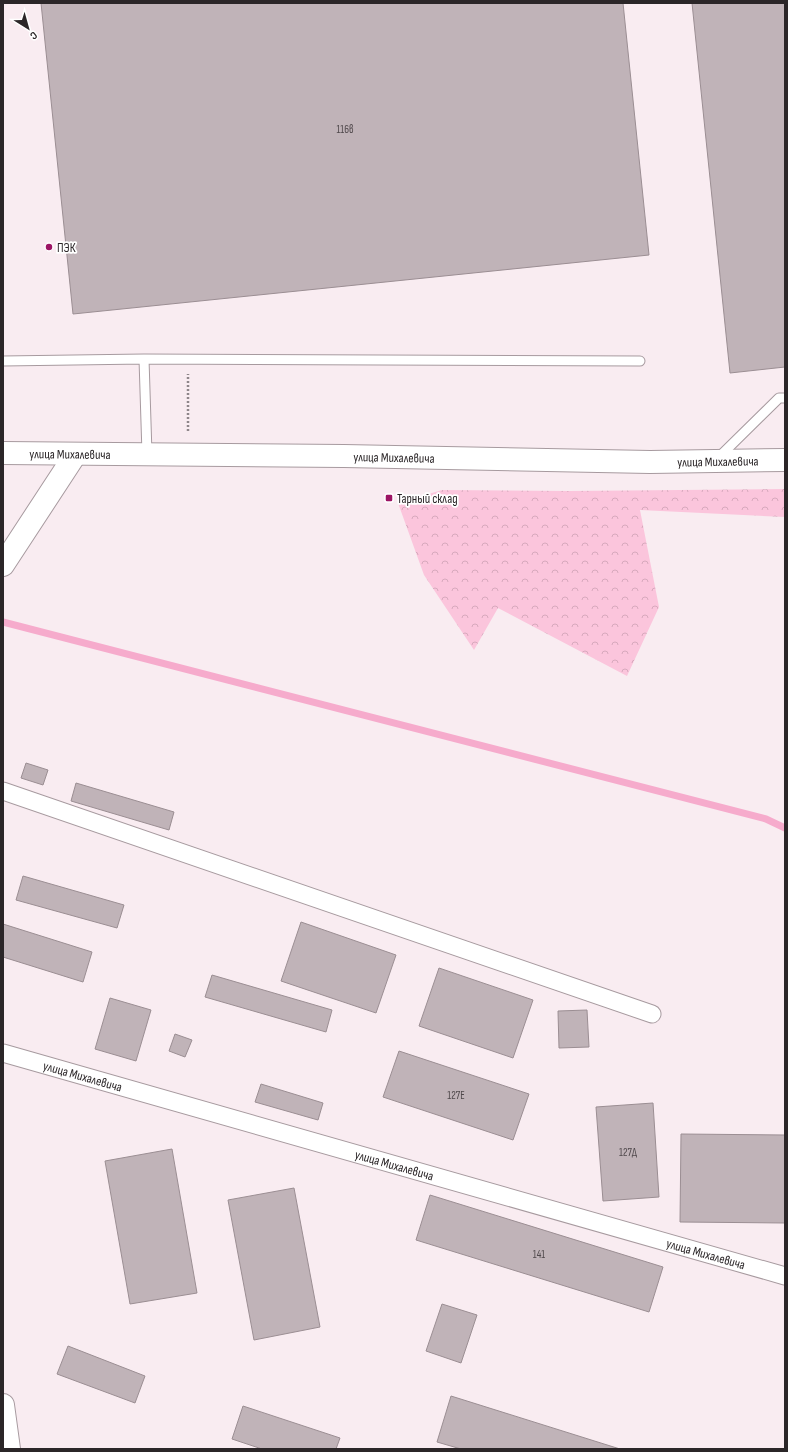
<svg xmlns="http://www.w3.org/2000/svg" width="788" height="1452" font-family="'Sofia Sans Condensed',sans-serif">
  <defs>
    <pattern id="forest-crowns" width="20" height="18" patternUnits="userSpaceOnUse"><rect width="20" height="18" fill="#fbc5dc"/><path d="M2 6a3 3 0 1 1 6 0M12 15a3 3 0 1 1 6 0" fill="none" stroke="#d7a9bd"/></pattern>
  </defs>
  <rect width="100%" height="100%" fill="#f9ecf1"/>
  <path fill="url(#forest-crowns)" d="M 785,489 L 785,517 L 640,510 L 659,607 L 627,676 L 498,608 L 474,650 L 424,575 L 398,503 L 442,490 L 569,491 Z"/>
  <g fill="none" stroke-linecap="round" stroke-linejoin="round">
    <path stroke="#f6abcc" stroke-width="7" d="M 3,622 L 766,819 L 785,828"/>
  </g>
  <path fill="#c0b3b8" stroke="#9b8e93" d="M 41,3 L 623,3 L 649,255 L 73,314 Z
    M 692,3 L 785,3 L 785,367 L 730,373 Z
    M 26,763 L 48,770 L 43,785 L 21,778 Z
    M 76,783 L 174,812 L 169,830 L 71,801 Z
    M 23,876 L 124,905 L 117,928 L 16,900 Z
    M 301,922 L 396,955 L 376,1013 L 281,981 Z
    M 3,924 L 92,952 L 83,982 L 3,957 Z
    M 439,968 L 533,1000 L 513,1058 L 419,1026 Z
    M 212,975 L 332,1010 L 326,1032 L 205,997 Z
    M 110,998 L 151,1010 L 136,1061 L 95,1049 Z
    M 587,1010 L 589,1047 L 559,1048 L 558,1011 Z
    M 175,1034 L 192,1040 L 185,1057 L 169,1051 Z
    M 399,1051 L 529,1094 L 513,1140 L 383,1097 Z
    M 261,1084 L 323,1103 L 318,1120 L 255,1102 Z
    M 653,1103 L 659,1197 L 603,1201 L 596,1107 Z
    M 681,1134 L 785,1135 L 785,1223 L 680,1222 Z
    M 172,1149 L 197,1293 L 130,1304 L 105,1161 Z
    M 294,1188 L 320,1327 L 254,1340 L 228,1200 Z
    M 430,1195 L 663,1267 L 649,1312 L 416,1240 Z
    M 442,1304 L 477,1315 L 461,1363 L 426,1351 Z
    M 68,1346 L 145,1376 L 135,1403 L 57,1374 Z
    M 451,1396 L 620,1449 L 461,1449 L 437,1442 Z
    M 243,1406 L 340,1438 L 336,1449 L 262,1449 L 232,1439 Z"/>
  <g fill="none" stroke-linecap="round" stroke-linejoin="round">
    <defs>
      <path id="service" d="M 144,359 L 640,361
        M 3,361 L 144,359 L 147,454
        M 717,459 L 779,398 L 785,398"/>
      <g id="minor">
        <path d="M 3,791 L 652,1014"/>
        <path id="s1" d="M 3,1053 L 785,1276"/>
      </g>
      <g id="tertiary">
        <path id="s2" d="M 3,453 L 344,456 L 650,462 L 785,460"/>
        <path d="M 3,565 L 75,455"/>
        <path d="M 3,1405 L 9,1449"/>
      </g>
    </defs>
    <use href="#service" stroke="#a79a9f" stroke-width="11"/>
    <use href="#minor" stroke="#a79a9f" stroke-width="19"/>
    <use href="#tertiary" stroke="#a79a9f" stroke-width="24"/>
    <path stroke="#8f868a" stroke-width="2.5" stroke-dasharray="2 2" stroke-linecap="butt" d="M 188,431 L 188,374"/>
    <use href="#service" stroke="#fff" stroke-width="9"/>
    <use href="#minor" stroke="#fff" stroke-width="17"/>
    <use href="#tertiary" stroke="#fff" stroke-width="22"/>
  </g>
  <g fill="#9c1464" stroke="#fff" stroke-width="1.5">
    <circle cx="49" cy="247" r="4"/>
    <rect x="385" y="494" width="8" height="8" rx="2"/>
  </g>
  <g text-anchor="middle" stroke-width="3.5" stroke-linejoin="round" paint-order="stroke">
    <g font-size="11" fill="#50494c">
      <text x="345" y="133">116в</text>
      <text x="456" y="1099">127Е</text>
      <text x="628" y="1156">127Д</text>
      <text x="539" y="1258">141</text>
    </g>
    <g font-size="13" fill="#2b2628" stroke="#fff" text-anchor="start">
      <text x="57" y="252">ПЭК</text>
      <text x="397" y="503">Тарный склад</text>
    </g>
    <g font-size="13" fill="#2b2628" stroke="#fff">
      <text dy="5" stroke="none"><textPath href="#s2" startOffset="67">улица Михалевича</textPath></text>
      <text dy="5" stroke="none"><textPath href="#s2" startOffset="391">улица Михалевича</textPath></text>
      <text dy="5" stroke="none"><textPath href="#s2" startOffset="715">улица Михалевича</textPath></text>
      <text dy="5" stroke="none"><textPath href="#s1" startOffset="83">улица Михалевича</textPath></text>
      <text dy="5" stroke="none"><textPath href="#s1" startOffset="407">улица Михалевича</textPath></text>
      <text dy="5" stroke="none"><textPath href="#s1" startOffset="731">улица Михалевича</textPath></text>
    </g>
  </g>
  <rect width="788" height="1452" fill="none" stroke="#2b2628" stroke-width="8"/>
  <g transform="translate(28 28) rotate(143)" stroke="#ffffff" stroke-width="3" paint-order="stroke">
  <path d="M0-3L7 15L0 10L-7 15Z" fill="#2b2628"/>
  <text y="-6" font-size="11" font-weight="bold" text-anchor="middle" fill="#2b2628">С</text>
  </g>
</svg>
